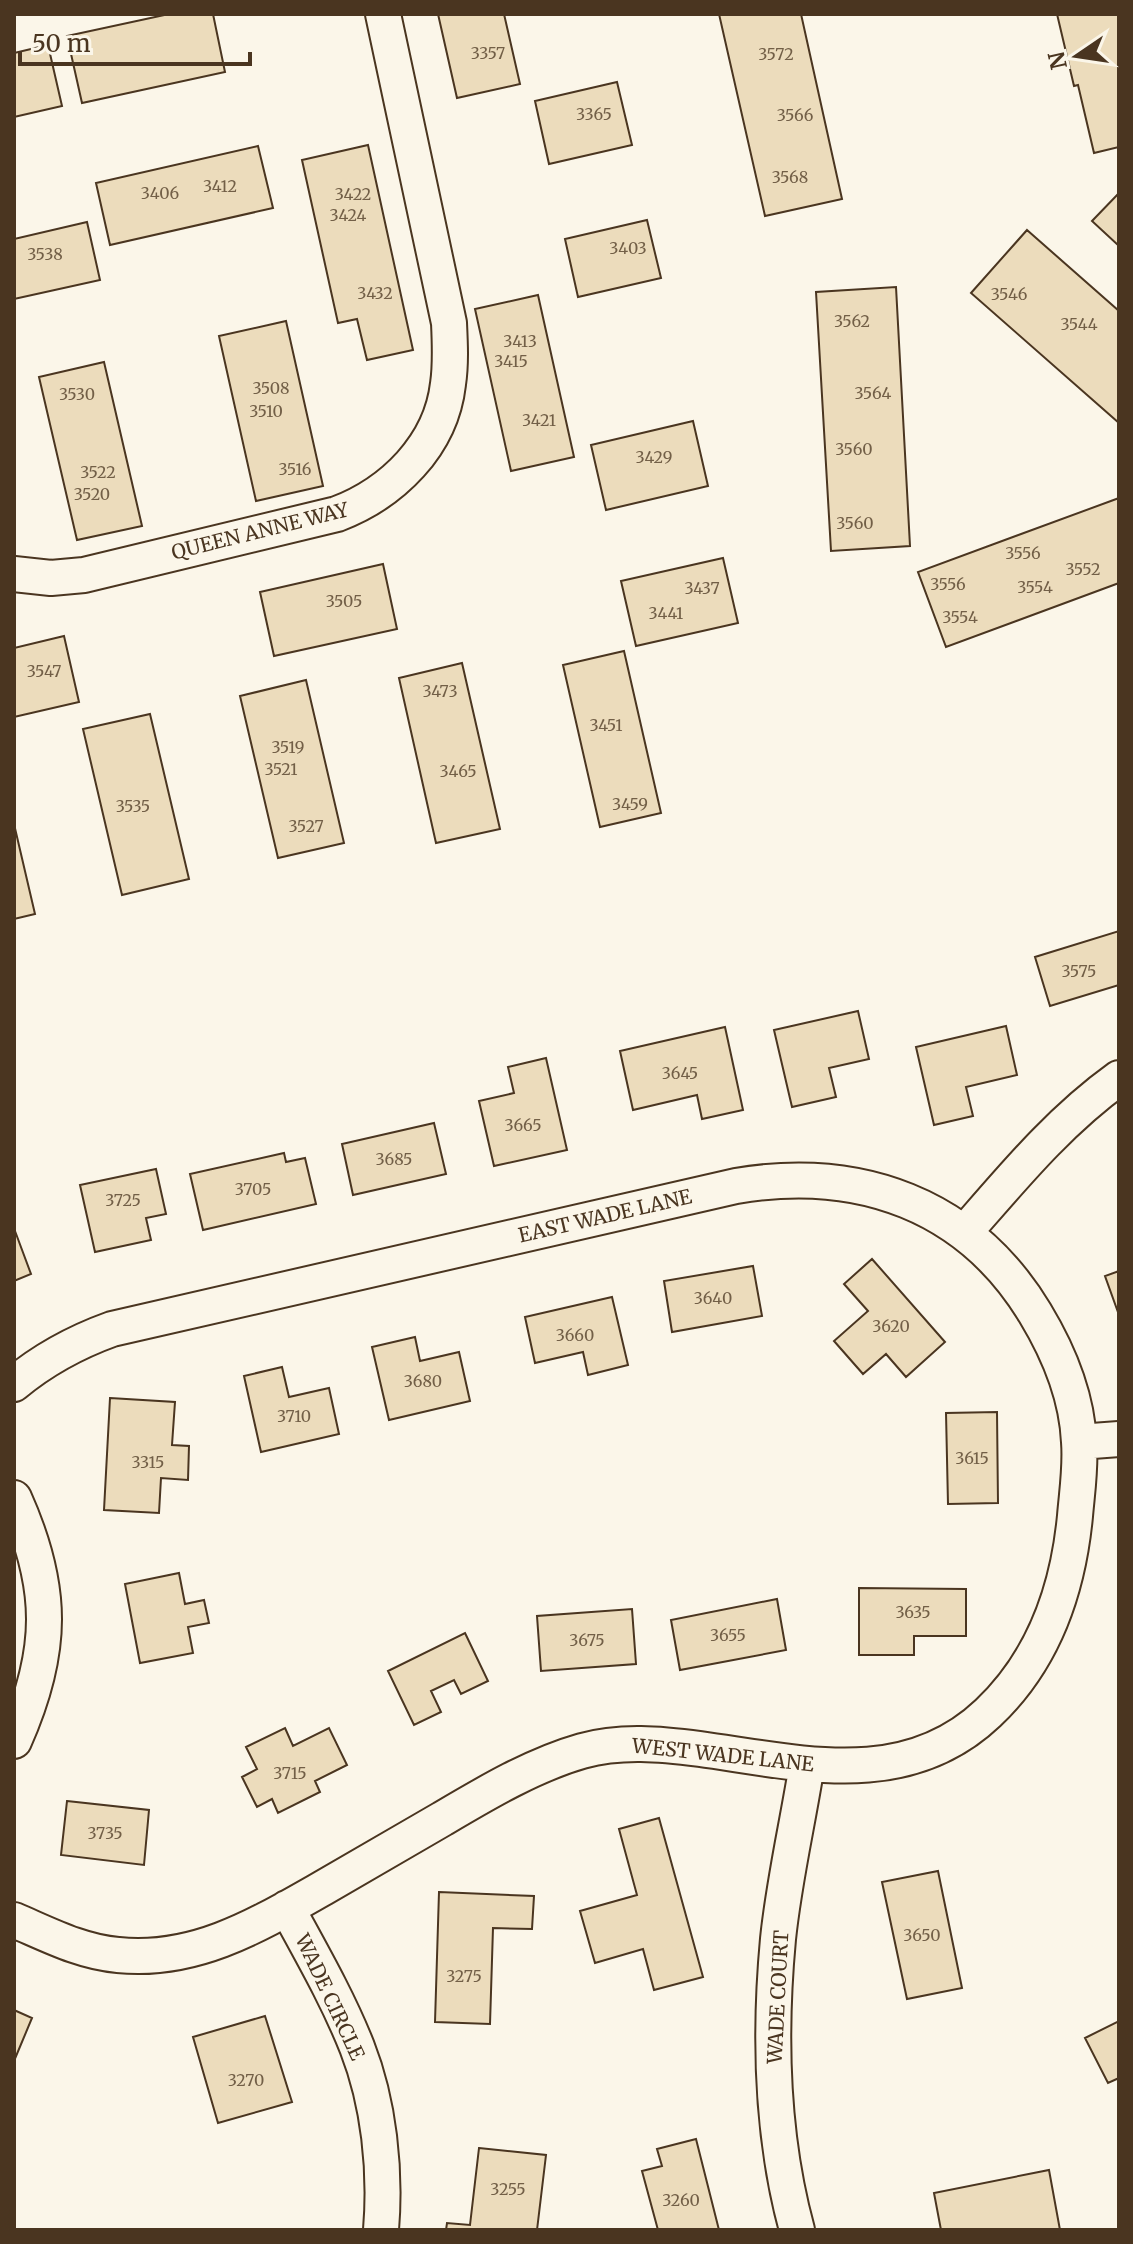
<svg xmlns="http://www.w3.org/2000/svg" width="1133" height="2244" font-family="Merriweather,serif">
  <rect width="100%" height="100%" fill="#fbf6e9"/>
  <path fill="#ecdcbc" stroke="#4a3520" stroke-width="2" d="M 169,14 L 213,14 L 225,72 L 82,103 L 67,36 Z
    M 438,14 L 504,14 L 520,84 L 457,98 Z
    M 719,14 L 801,14 L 842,199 L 765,216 Z
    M 1057,14 L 1119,14 L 1119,147 L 1094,153 L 1078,85 L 1074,86 Z
    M 48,45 L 62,106 L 14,117 L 14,53 Z
    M 617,82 L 632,145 L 549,164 L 535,101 Z
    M 368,145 L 413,350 L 367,360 L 357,319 L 338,323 L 302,160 Z
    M 258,146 L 273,208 L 110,245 L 96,183 Z
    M 1119,193 L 1119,246 L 1092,221 Z
    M 647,220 L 661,278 L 578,297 L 565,239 Z
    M 87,222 L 100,280 L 14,299 L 14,239 Z
    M 1027,230 L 1119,311 L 1119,423 L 971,293 Z
    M 896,287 L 910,546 L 831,551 L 816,292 Z
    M 538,295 L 574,457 L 511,471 L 475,309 Z
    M 286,321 L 323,486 L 256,501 L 219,336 Z
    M 104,362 L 142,526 L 77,540 L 39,377 Z
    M 693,421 L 708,486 L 606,510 L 591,445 Z
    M 1119,498 L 1119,583 L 946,647 L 918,572 Z
    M 723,558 L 738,623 L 636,646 L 621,581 Z
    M 383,564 L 397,629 L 274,656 L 260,592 Z
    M 64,636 L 79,702 L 14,717 L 14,648 Z
    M 624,651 L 661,813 L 600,827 L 563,665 Z
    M 462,663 L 500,829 L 436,843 L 399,678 Z
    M 306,680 L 344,843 L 278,858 L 240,696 Z
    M 150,714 L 189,879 L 122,895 L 83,729 Z
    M 14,824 L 35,914 L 14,919 Z
    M 1119,931 L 1119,985 L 1050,1006 L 1035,957 Z
    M 858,1011 L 869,1059 L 829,1068 L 836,1097 L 792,1107 L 774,1030 Z
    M 1006,1026 L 1017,1075 L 966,1087 L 973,1116 L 934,1125 L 916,1047 Z
    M 725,1027 L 743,1110 L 702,1119 L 697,1095 L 633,1110 L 620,1051 Z
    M 546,1058 L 567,1150 L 494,1166 L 479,1101 L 514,1093 L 508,1067 Z
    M 434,1123 L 446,1174 L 353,1195 L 342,1144 Z
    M 284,1153 L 286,1162 L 305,1158 L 316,1204 L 203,1230 L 190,1174 Z
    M 156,1169 L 166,1214 L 146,1218 L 151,1240 L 95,1252 L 80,1185 Z
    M 15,1231 L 31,1274 L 14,1281 L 14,1232 Z
    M 872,1259 L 945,1342 L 906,1377 L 886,1354 L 863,1374 L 834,1341 L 868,1311 L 844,1284 Z
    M 753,1266 L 762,1316 L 672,1332 L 664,1281 Z
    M 1119,1271 L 1119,1315 L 1105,1276 Z
    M 612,1297 L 628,1365 L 588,1375 L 583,1352 L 535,1363 L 525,1317 Z
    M 415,1337 L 420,1361 L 459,1352 L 470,1401 L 389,1420 L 372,1347 Z
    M 282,1367 L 289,1397 L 329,1388 L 339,1434 L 261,1452 L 244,1376 Z
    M 110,1398 L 175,1402 L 172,1445 L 189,1446 L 188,1480 L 161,1478 L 159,1513 L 104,1510 Z
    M 997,1412 L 998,1503 L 948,1504 L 946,1413 Z
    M 179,1573 L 185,1604 L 204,1600 L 209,1623 L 188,1627 L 193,1653 L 140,1663 L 125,1584 Z
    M 859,1588 L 966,1589 L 966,1636 L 914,1636 L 914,1655 L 859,1655 Z
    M 777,1599 L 786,1650 L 680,1670 L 671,1620 Z
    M 632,1609 L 636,1664 L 541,1671 L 537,1616 Z
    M 465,1633 L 488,1681 L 461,1694 L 454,1680 L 431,1691 L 441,1712 L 414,1725 L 388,1671 Z
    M 285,1728 L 293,1746 L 329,1728 L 347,1765 L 315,1781 L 320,1792 L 278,1813 L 272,1799 L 257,1807 L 242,1777 L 257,1769 L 246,1747 Z
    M 67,1801 L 149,1810 L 144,1865 L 61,1855 Z
    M 659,1818 L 703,1977 L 654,1990 L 643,1949 L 595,1963 L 580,1911 L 637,1895 L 619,1829 Z
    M 938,1871 L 962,1988 L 907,1999 L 882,1882 Z
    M 439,1892 L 534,1896 L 532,1929 L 493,1928 L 490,2024 L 435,2022 Z
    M 14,2010 L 32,2018 L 14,2061 Z
    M 265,2016 L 292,2102 L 218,2123 L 193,2037 Z
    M 1119,2021 L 1119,2078 L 1108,2083 L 1085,2038 Z
    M 696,2139 L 719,2230 L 658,2230 L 642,2171 L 662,2166 L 657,2149 Z
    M 479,2148 L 546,2155 L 537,2230 L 446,2230 L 447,2223 L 470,2225 Z
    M 1049,2170 L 1060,2230 L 941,2230 L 934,2193 Z"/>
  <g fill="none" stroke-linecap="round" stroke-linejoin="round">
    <defs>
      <path id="minor" d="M 14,574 L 51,578 L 84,575 L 337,514 C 392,493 441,446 448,384 C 451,364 450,344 449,323 L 383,14
        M 965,1232 C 1013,1177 1059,1121 1119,1078
        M 14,1384 C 44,1359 76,1342 112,1329 L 736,1186 C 859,1165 969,1204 1035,1313 C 1058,1351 1077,1397 1079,1442 C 1081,1467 1077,1492 1075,1516 C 1068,1590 1044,1660 988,1713 C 906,1791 801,1763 700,1749 C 661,1744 621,1740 582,1751 C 533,1765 486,1793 442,1819 C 402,1842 362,1865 323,1888 C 258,1925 195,1963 118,1955 C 81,1952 47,1934 14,1920
        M 1079,1442 L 1119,1439
        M 14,1498 C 54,1587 54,1651 14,1741
        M 287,1908 C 312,1954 338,1999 357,2047 C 379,2103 386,2170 381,2230
        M 797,2230 C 771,2135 769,2036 778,1939 C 784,1880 798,1822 807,1764"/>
    </defs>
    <use href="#minor" stroke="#4a3520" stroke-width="38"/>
    <use href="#minor" stroke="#fbf6e9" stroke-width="34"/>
  </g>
  <g text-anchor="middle" stroke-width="6" stroke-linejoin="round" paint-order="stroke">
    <g font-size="16" fill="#725f47">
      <text x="488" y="59">3357</text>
      <text x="776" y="60">3572</text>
      <text x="594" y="120">3365</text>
      <text x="795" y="121">3566</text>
      <text x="790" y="183">3568</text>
      <text x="220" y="192">3412</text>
      <text x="160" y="199">3406</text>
      <text x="353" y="200">3422</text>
      <text x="348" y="221">3424</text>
      <text x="628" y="254">3403</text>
      <text x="45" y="260">3538</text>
      <text x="375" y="299">3432</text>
      <text x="1009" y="300">3546</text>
      <text x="852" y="327">3562</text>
      <text x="1079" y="330">3544</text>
      <text x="520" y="347">3413</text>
      <text x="511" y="367">3415</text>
      <text x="271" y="394">3508</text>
      <text x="873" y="399">3564</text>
      <text x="77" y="400">3530</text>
      <text x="266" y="417">3510</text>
      <text x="539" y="426">3421</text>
      <text x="854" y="455">3560</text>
      <text x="654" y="463">3429</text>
      <text x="295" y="475">3516</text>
      <text x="98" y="478">3522</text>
      <text x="92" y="500">3520</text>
      <text x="855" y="529">3560</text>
      <text x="1023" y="559">3556</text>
      <text x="1083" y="575">3552</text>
      <text x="948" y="590">3556</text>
      <text x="1035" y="593">3554</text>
      <text x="702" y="594">3437</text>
      <text x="344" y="607">3505</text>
      <text x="666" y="619">3441</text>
      <text x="960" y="623">3554</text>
      <text x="44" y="677">3547</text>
      <text x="440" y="697">3473</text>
      <text x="606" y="731">3451</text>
      <text x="288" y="753">3519</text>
      <text x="281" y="775">3521</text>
      <text x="458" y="777">3465</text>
      <text x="630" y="810">3459</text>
      <text x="133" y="812">3535</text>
      <text x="306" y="832">3527</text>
      <text x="1079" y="977">3575</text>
      <text x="680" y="1079">3645</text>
      <text x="523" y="1131">3665</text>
      <text x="394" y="1165">3685</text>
      <text x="253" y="1195">3705</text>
      <text x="123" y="1206">3725</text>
      <text x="713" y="1304">3640</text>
      <text x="891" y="1332">3620</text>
      <text x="575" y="1341">3660</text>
      <text x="423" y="1387">3680</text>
      <text x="294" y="1422">3710</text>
      <text x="972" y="1464">3615</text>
      <text x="148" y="1468">3315</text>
      <text x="913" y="1618">3635</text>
      <text x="728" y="1641">3655</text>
      <text x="587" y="1646">3675</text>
      <text x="290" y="1779">3715</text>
      <text x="105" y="1839">3735</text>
      <text x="922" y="1941">3650</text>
      <text x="464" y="1982">3275</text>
      <text x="246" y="2086">3270</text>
      <text x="508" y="2195">3255</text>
      <text x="681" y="2206">3260</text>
    </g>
    <g font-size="20" fill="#4a3520" stroke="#fbf6e9">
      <text transform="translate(260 531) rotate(-14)" y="7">QUEEN ANNE WAY</text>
      <text transform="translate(605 1216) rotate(-13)" y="7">EAST WADE LANE</text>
      <text transform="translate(723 1755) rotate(6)" y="7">WEST WADE LANE</text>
      <text transform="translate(330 1997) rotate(65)" y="7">WADE CIRCLE</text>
      <text transform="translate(778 1997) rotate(-87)" y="7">WADE COURT</text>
    </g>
  </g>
  <rect width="1133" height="2244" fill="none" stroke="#4a3520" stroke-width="32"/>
  <g transform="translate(1077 56) rotate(257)" stroke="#fbf6e9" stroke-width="6" paint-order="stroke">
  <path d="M0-6L14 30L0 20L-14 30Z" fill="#4a3520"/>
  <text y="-12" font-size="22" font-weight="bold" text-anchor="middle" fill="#4a3520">N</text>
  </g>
  <path d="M20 52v12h230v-12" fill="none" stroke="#4a3520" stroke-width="4"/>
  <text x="32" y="52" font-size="24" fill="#4a3520" stroke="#fbf6e9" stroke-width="6" paint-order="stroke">50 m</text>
</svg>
